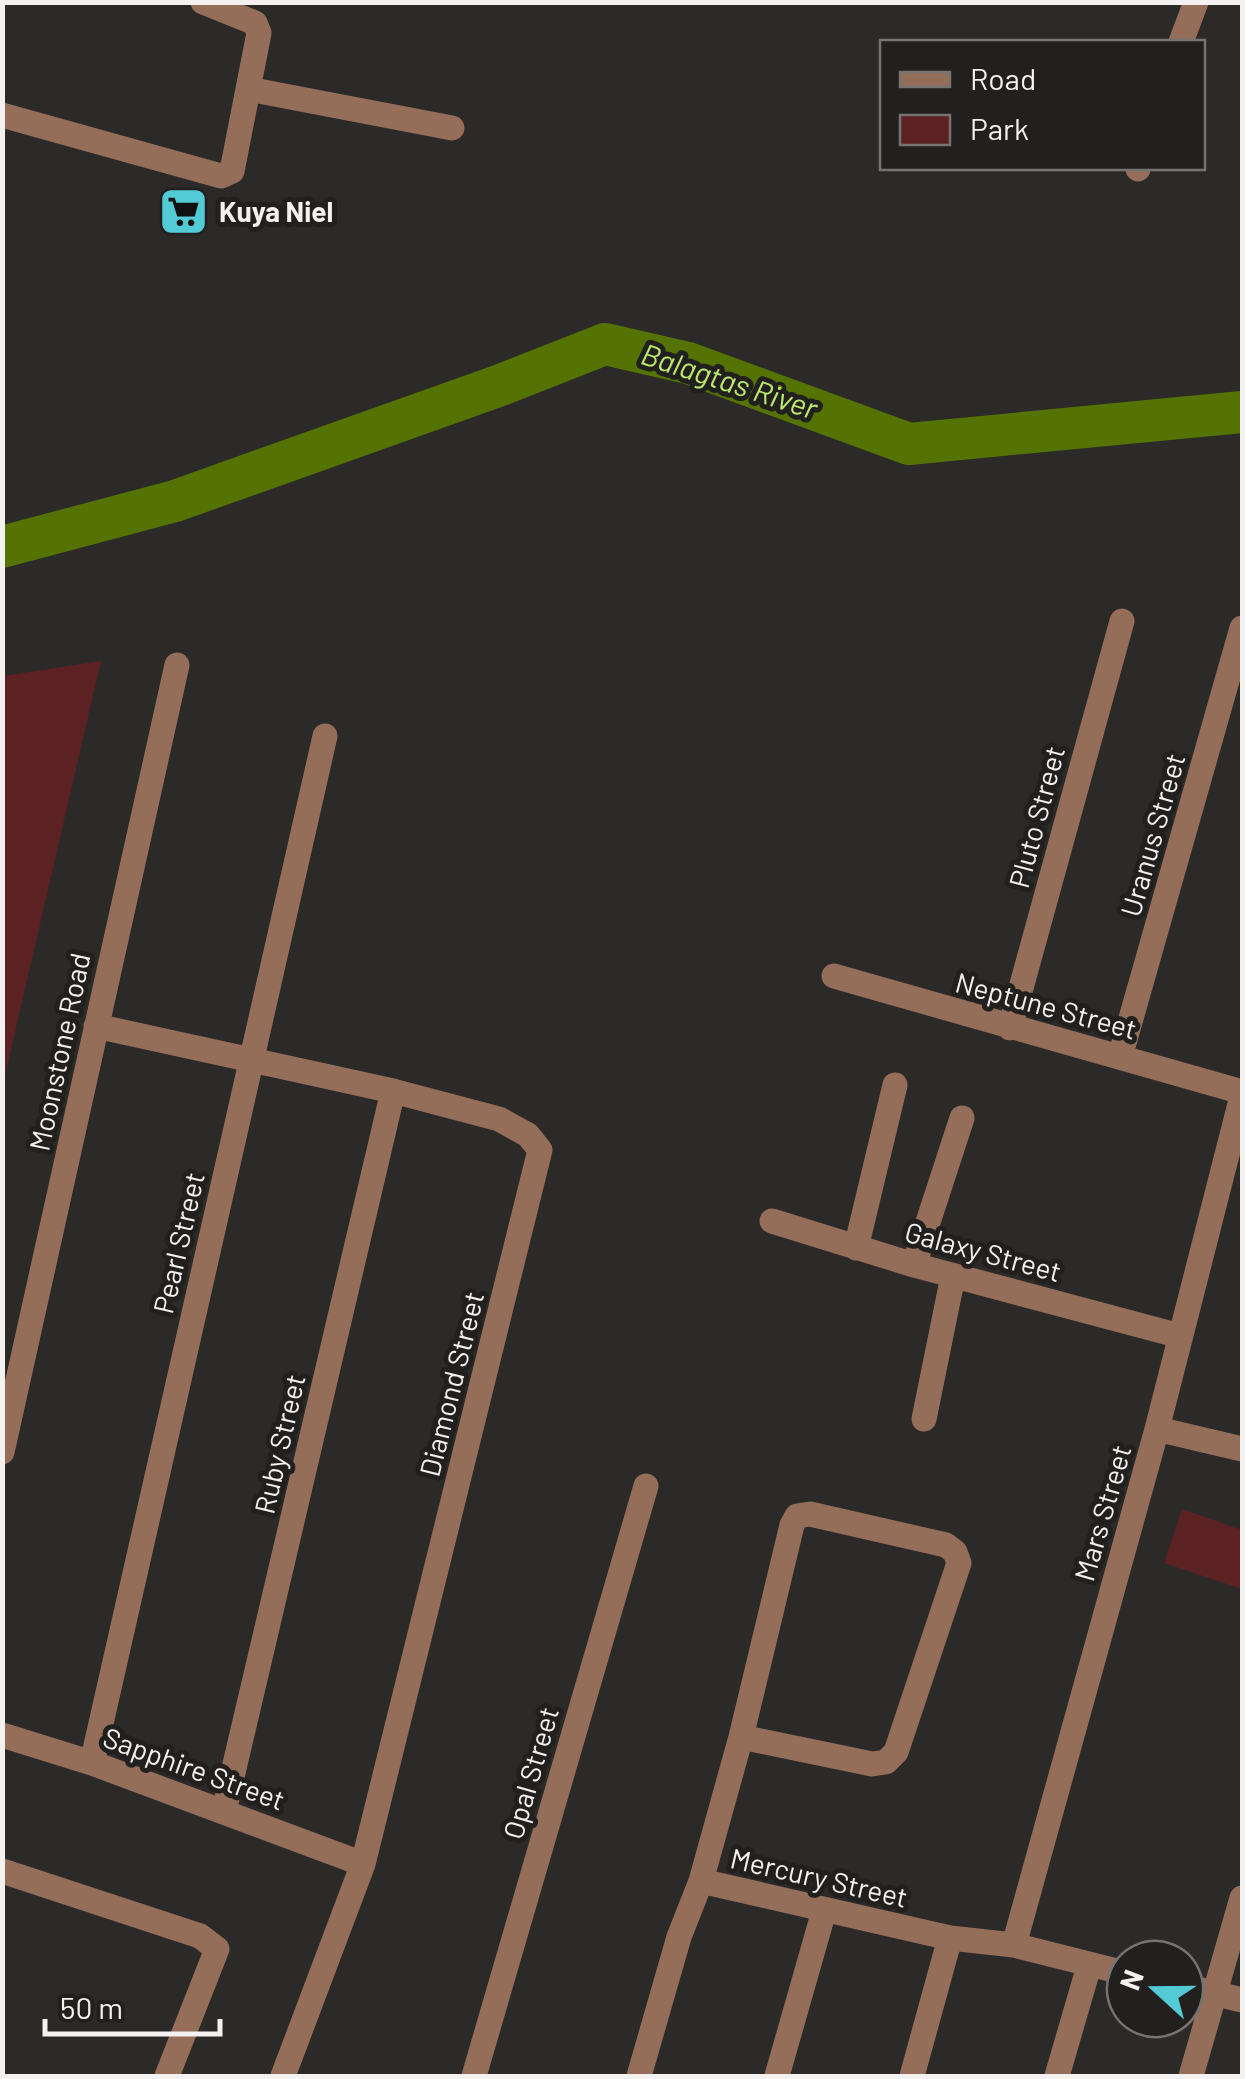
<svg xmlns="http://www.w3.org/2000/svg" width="1245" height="2079" font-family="Barlow,sans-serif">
  <rect width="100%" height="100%" fill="#2c2a28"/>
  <path fill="#5b2123" d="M 101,661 L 3,1084 L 3,676 Z
    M 1182,1509 L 1242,1530 L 1242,1589 L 1164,1563 Z"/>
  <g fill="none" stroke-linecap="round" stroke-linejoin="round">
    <path stroke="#557303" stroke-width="42" d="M 2,547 L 175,501 L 498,386 L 605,344 L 688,363 L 909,444 L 1242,412"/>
    <path stroke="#956e5a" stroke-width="25" d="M 1181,42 L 1196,2
      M 248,89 L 452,128
      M 2,115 L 221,176 L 232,171 L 259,33 L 255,23 L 203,2
      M 1138,169 L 1138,168
      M 834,976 L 1242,1092
      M 96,1026 L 393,1091 L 499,1119 L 528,1135 L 540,1150 L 363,1864 L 283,2076
      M 1010,1028 L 1122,621
      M 1120,1057 L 1242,628
      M 772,1221 L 914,1265 L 1180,1336
      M 856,1248 L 895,1085
      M 914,1265 L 962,1118
      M 924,1419 L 953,1276
      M 1157,1429 L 1242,1449
      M 2,1452 L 177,665
      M 2,1735 L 92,1763 L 363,1864
      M 92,1763 L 325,736
      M 224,1811 L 393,1091
      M 2,1871 L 200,1936 L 217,1949 L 167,2076
      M 701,1881 L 741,1737 L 792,1525 L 797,1516 L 810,1514 L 946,1545 L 955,1552 L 959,1563 L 896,1752 L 886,1762 L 872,1764 L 741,1737
      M 1014,1945 L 1157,1429 L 1242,1096
      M 1185,1986 L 1242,2000
      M 474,2076 L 646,1486
      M 639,2076 L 679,1937 L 701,1881 L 950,1938 L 1014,1945 L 1125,1973
      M 777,2076 L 824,1911
      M 912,2076 L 950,1938
      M 1057,2076 L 1089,1966
      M 1191,2076 L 1242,1898"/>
  </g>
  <defs>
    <symbol id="supermarket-square" viewBox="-11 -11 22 22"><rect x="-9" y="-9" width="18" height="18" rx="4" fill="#52cbd7" stroke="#22201f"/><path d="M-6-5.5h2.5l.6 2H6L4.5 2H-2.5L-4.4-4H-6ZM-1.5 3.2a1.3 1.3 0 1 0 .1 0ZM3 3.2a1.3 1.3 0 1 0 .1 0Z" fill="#111"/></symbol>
  </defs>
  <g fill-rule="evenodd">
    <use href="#supermarket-square" x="156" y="184" width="55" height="55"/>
  </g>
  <g text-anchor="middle" stroke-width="10" stroke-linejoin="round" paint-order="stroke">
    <g font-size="28" font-weight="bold" fill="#f3f2f1" stroke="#22201f" text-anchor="start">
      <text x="219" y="222">Kuya Niel</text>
    </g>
    <g font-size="28" fill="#f3f2f1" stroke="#22201f">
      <text transform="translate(1037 817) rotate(-75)" y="10">Pluto Street</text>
      <text transform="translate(1153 835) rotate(-74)" y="10">Uranus Street</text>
      <text transform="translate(1046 1006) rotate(15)" y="10">Neptune Street</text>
      <text transform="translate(60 1052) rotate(-78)" y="10">Moonstone Road</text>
      <text transform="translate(179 1243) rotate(-77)" y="10">Pearl Street</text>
      <text transform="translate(983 1252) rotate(15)" y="10">Galaxy Street</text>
      <text transform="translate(452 1384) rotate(-76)" y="10">Diamond Street</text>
      <text transform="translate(280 1444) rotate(-77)" y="10">Ruby Street</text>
      <text transform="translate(1103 1513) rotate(-74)" y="10">Mars Street</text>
      <text transform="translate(194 1769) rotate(20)" y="10">Sapphire Street</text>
      <text transform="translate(531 1773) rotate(-74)" y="10">Opal Street</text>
      <text transform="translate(819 1878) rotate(13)" y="10">Mercury Street</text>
    </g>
    <g font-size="30" font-style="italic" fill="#bce86c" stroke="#22201f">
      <text transform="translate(729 382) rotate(18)" y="10">Balagtas River</text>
    </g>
  </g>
  <rect width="1245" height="2079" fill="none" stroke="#f3f2f1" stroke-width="10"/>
  <rect x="880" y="40" width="325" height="130" fill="#22201f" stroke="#767473" stroke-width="2.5"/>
  <rect x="900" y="72" width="50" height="15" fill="#956e5a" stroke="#767473" stroke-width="2.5"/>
  <text x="970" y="90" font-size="30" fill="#f3f2f1">Road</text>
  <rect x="900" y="115" width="50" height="30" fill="#5b2123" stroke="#767473" stroke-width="2.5"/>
  <text x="970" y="140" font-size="30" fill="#f3f2f1">Park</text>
  <g transform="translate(1155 1989) rotate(291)"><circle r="48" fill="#22201f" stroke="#767473" stroke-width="2.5"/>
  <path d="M0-8L18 38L0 25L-18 38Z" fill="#52cbd7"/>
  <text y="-15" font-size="28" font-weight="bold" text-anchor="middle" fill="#f3f2f1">N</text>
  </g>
  <path d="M45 2019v15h175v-15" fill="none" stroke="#f3f2f1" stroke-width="5"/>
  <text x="60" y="2019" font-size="30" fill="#f3f2f1" stroke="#22201f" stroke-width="8" paint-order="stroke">50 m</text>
</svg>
